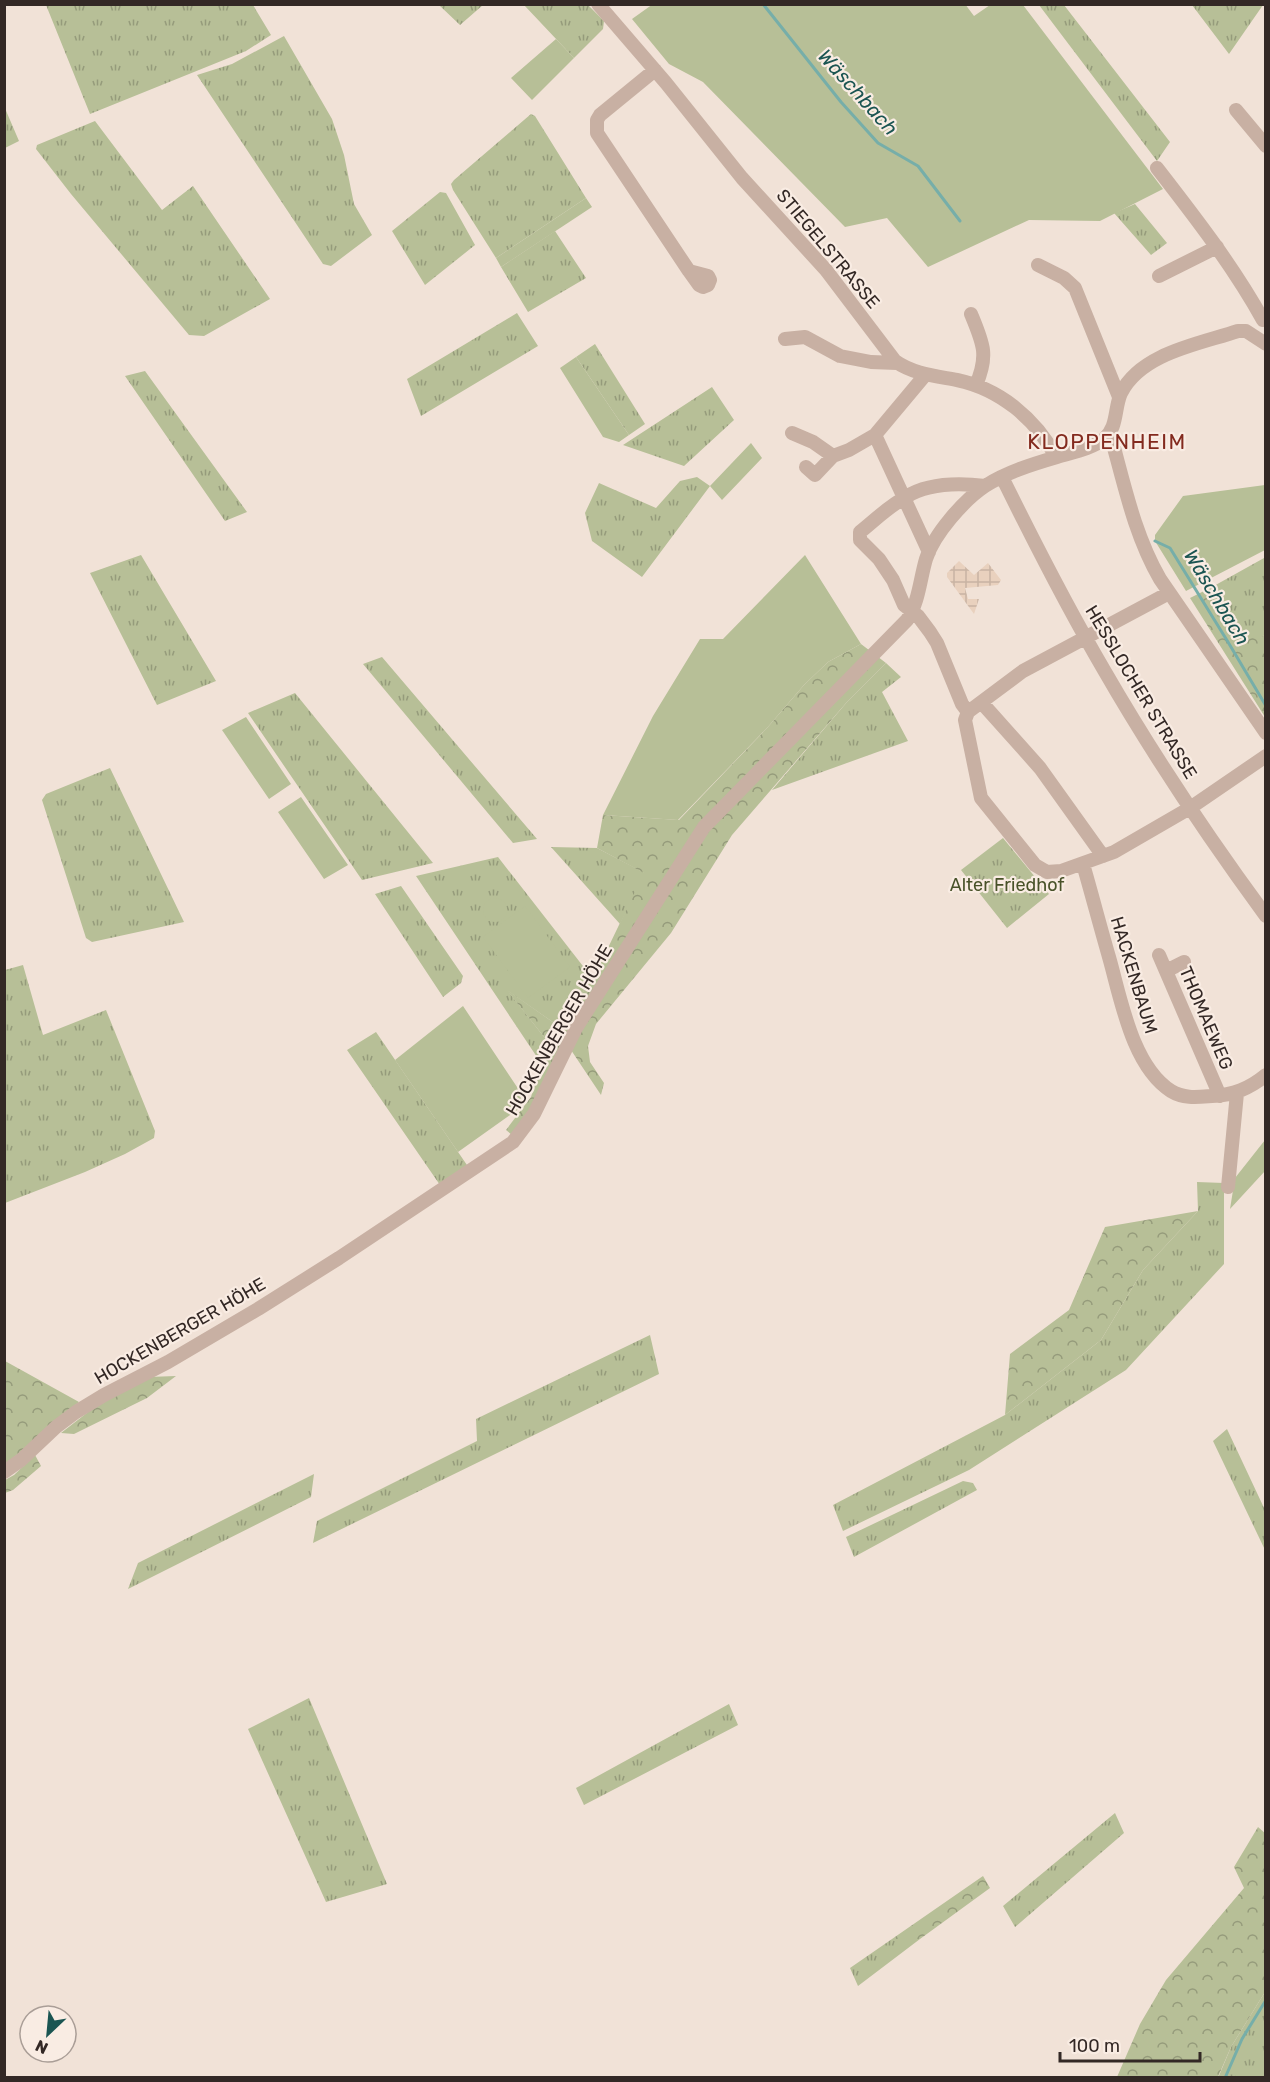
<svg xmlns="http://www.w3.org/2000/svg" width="1270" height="2082" font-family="Rubik,sans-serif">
  <defs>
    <pattern id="grass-tufts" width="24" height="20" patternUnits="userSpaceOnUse" patternTransform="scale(1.5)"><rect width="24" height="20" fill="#b7bf97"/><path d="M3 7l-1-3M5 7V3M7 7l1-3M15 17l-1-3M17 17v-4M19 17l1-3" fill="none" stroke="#959b7b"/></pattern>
    <pattern id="forest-crowns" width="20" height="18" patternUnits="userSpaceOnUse" patternTransform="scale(1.5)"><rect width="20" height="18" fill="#b7bf97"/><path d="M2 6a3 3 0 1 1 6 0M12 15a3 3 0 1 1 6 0" fill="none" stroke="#959b7b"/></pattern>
    <pattern id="plaza-grid" width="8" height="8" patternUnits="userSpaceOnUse" patternTransform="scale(1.5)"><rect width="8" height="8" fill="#e9d1be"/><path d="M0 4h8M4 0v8" fill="none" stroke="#c8b3a3"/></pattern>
  </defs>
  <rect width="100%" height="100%" fill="#f1e2d7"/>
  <path fill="url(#grass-tufts)" d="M 46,5 L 253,5 L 271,35 L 246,51 L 90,114 Z
    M 439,5 L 483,5 L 460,25 Z
    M 524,5 L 588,5 L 604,21 L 603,29 L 574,58 Z
    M 1039,5 L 1064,5 L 1170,142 L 1157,161 Z
    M 1192,5 L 1263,5 L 1229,54 Z
    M 284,36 L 332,119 L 344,155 L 354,204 L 372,235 L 331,266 L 323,264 L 197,75 L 232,64 Z
    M 4,106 L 19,141 L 5,148 L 4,148 Z
    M 531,114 L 535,116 L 586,198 L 496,258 L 453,190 L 451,184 L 454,180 Z
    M 95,121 L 162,210 L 193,186 L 270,299 L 204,336 L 189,335 L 71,194 L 36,149 L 37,145 Z
    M 440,192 L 446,193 L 475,245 L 425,285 L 392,231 Z
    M 1135,204 L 1167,243 L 1151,255 L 1114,213 Z
    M 555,231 L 586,278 L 528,312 L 501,267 Z
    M 517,313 L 538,346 L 421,416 L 407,379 Z
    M 595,344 L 645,424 L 629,435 L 576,357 Z
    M 145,371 L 247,512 L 225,521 L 125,376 Z
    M 712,387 L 734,420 L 684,466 L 623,445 Z
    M 697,477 L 710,486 L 642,577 L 592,541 L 585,513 L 599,483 L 656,508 L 680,481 Z
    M 141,555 L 216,681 L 157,705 L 90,573 Z
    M 1264,558 L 1265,634 L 1260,640 L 1236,635 L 1212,587 Z
    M 382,657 L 537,839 L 513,843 L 363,664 Z
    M 886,663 L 901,677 L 882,692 L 908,741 L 772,790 L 847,702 Z
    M 295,693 L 433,863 L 362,880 L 248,713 Z
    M 110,768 L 184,922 L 92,942 L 86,938 L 42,800 L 46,794 Z
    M 1003,838 L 1049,894 L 1007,928 L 961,870 Z
    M 551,847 L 597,848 L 645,873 L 620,924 Z
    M 498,857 L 593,979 L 557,1025 L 508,991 L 548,1042 L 541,1063 L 416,876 Z
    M 401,886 L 463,976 L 461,983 L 443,997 L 375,894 Z
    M 23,965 L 43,1035 L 106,1010 L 155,1131 L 154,1138 L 125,1154 L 85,1172 L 5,1203 L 5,970 Z
    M 376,1032 L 469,1168 L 440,1185 L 347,1050 Z
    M 1197,1182 L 1224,1183 L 1224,1264 L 1126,1370 L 969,1470 L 843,1531 L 833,1505 L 1005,1415 L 1101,1340 L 1143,1270 L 1198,1211 Z
    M 650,1335 L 659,1374 L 313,1543 L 317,1521 L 477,1441 L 476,1419 Z
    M 1227,1429 L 1265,1510 L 1265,1550 L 1213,1441 Z
    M 314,1474 L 311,1497 L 128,1589 L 138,1563 Z
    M 963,1481 L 973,1483 L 977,1490 L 854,1557 L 846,1537 Z
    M 309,1698 L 387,1884 L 326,1902 L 248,1729 Z
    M 729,1704 L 738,1725 L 584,1805 L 576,1788 Z
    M 1115,1813 L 1124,1833 L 1015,1927 L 1003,1906 Z
    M 892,1939 L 920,1939 L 858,1986 L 850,1968 Z
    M 1265,1992 L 1265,2077 L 1218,2078 L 1231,2047 Z"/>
  <path fill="url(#forest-crowns)" d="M 1212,587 L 1237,635 L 1260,639 L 1265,634 L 1265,717 L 1190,598 Z
    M 861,644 L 886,663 L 847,702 L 732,835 L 671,933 L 596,1024 L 588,1046 L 590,1062 L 604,1083 L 601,1095 L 565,1041 L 535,1103 L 512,1135 L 506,1130 L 531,1097 L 548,1042 L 506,989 L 557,1025 L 593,979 L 644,873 L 597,848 L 603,815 L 679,820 L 767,728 L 804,685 L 828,662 Z
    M 1198,1211 L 1143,1270 L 1101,1340 L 1005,1415 L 1010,1354 L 1069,1310 L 1105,1227 Z
    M 5,1361 L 79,1402 L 5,1465 Z
    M 176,1376 L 147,1398 L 74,1434 L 61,1433 L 92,1409 L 148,1377 Z
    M 35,1455 L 41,1466 L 13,1490 L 5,1493 L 5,1480 L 14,1475 Z
    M 1258,1827 L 1266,1834 L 1265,1992 L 1231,2047 L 1218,2077 L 1117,2077 L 1140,2024 L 1166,1980 L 1244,1888 L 1234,1867 Z
    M 983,1876 L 990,1888 L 920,1939 L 892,1939 Z"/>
  <path fill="#b7bf97" d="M 653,4 L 965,4 L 974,16 L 990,5 L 1023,5 L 1163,189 L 1100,221 L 1029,220 L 928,267 L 887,218 L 845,227 L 703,82 L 669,64 L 632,19 Z
    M 556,39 L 574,58 L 532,100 L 511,78 Z
    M 586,198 L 592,207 L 501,267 L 496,258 Z
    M 576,357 L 629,435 L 619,442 L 603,437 L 560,368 Z
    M 751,443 L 762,458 L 722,500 L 710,486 Z
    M 1265,485 L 1265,550 L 1186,591 L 1155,541 L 1155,535 L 1183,496 Z
    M 805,555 L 861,644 L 828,662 L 804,685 L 767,728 L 678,820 L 603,815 L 653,716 L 700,639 L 723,639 Z
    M 246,717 L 291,784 L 269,799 L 222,730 Z
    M 301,797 L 348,865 L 324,879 L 278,812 Z
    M483 910a12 12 0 1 1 24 0a12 12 0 1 1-24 0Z
    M 525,906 L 570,967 L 528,998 L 483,937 Z
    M 463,1006 L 521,1093 L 520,1108 L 458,1152 L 395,1060 Z
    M 1265,1140 L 1265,1171 L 1230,1209 L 1235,1178 Z"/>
  <path fill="url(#plaza-grid)" d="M 959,561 L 974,575 L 988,563 L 1001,580 L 998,585 L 965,588 L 968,599 L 979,599 L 974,614 L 947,577 L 947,573 Z"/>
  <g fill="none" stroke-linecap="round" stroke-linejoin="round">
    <path stroke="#76aea9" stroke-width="3" d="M 763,4 L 841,102 L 878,143 L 918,166 L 960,221
      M 1155,541 L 1170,548 L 1228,642 L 1266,706
      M 1225,2078 L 1242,2039 L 1266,2000"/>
    <path stroke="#c8b0a3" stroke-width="14" d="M 598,4 L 666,83 L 742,178 L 826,270 L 895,361 C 913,374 936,376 957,380 C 1000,389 1036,419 1056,457
      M 655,70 L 600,115 L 597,120 L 597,133 L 689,271 L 699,285 L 703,287 L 708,285 L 710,280 L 708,276 L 689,271
      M 1236,110 L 1266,146
      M 1157,168 C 1195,217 1233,266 1263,320
      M 1038,265 L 1064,278 L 1075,288 L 1119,397
      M 1159,276 L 1217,247
      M 971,314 C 983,343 989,355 976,385
      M 785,339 L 805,337 L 840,356 L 871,362 L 897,363
      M 792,433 L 813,442 L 833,456 L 849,450 L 875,435 L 926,374
      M 1110,433 C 1124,483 1134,534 1160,579 L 1266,733
      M 875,435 L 929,552
      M 806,467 L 815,475 L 833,456
      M 1002,477 C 1034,542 1067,607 1104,670 C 1153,755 1208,837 1266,916
      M 985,486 C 960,483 928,483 906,497 C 889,506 875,520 860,532 L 860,540 L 879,559 L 893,580 L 904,605 L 918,616 L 930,632 L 937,643 L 962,704 L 968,712 L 965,720 L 981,798 L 1035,865 L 1047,872 L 1061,871 L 1114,852 L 1190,808 L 1266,756
      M 982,703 L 1040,768 L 1103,856
      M 968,712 L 1023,671 L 1169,593
      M 1083,864 C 1092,895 1100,926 1109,957 C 1121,999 1132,1066 1171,1091 C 1184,1099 1198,1097 1212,1096 C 1233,1095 1249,1089 1266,1075
      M 1159,955 L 1220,1096
      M 1166,971 L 1184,962
      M 1228,1187 L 1237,1093
      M 4,1472 L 21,1460 L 56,1427 L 76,1412 L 104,1395 L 168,1362 L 258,1309 L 339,1258 L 513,1142 L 534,1114 L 576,1028 L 704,827 L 907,620 C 919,602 920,579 926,559 C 934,534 964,500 985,486 C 1007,472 1033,464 1057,457 C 1073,452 1091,449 1104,439 C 1118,427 1114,409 1121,393 C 1141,353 1199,344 1238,331 L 1246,331 L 1266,344"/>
  </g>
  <g text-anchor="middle" stroke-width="4.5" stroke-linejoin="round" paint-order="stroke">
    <g font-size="18" fill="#332825" stroke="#f9ece3">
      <text transform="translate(828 249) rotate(50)" y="6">STIEGELSTRASSE</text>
      <text transform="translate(1141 692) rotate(59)" y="6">HESSLOCHER STRASSE</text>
      <text transform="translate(1134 975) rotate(73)" y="6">HACKENBAUM</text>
      <text transform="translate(1206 1018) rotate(67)" y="6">THOMAEWEG</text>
      <text transform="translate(559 1030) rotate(-60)" y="6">HOCKENBERGER HÖHE</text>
      <text transform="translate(180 1331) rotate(-30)" y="6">HOCKENBERGER HÖHE</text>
    </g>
    <g font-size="18" fill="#485229" stroke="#f9ece3">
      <text x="1007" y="891">Alter Friedhof</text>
    </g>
    <g font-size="20" font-style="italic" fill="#1b5552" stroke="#f9ece3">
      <text transform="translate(858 92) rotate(48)" y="7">Wäschbach</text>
      <text transform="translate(1217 597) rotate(59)" y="7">Wäschbach</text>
    </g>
    <g font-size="21" letter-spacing="1.5" fill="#832a1e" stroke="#f9ece3">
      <text x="1107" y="449">KLOPPENHEIM</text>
    </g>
  </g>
  <rect width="1270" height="2082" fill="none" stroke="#332825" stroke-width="12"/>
  <g transform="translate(48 2034) rotate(206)"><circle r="28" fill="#f9ece3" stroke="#aa9e97" stroke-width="1.5"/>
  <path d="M0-4.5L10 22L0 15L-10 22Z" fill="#1b5552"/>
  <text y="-9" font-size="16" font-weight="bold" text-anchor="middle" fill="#332825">N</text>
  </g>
  <path d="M1060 2052v9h140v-9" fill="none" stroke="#332825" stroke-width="3"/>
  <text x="1069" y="2052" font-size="18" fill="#332825" stroke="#f9ece3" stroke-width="4.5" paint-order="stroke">100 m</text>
</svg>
